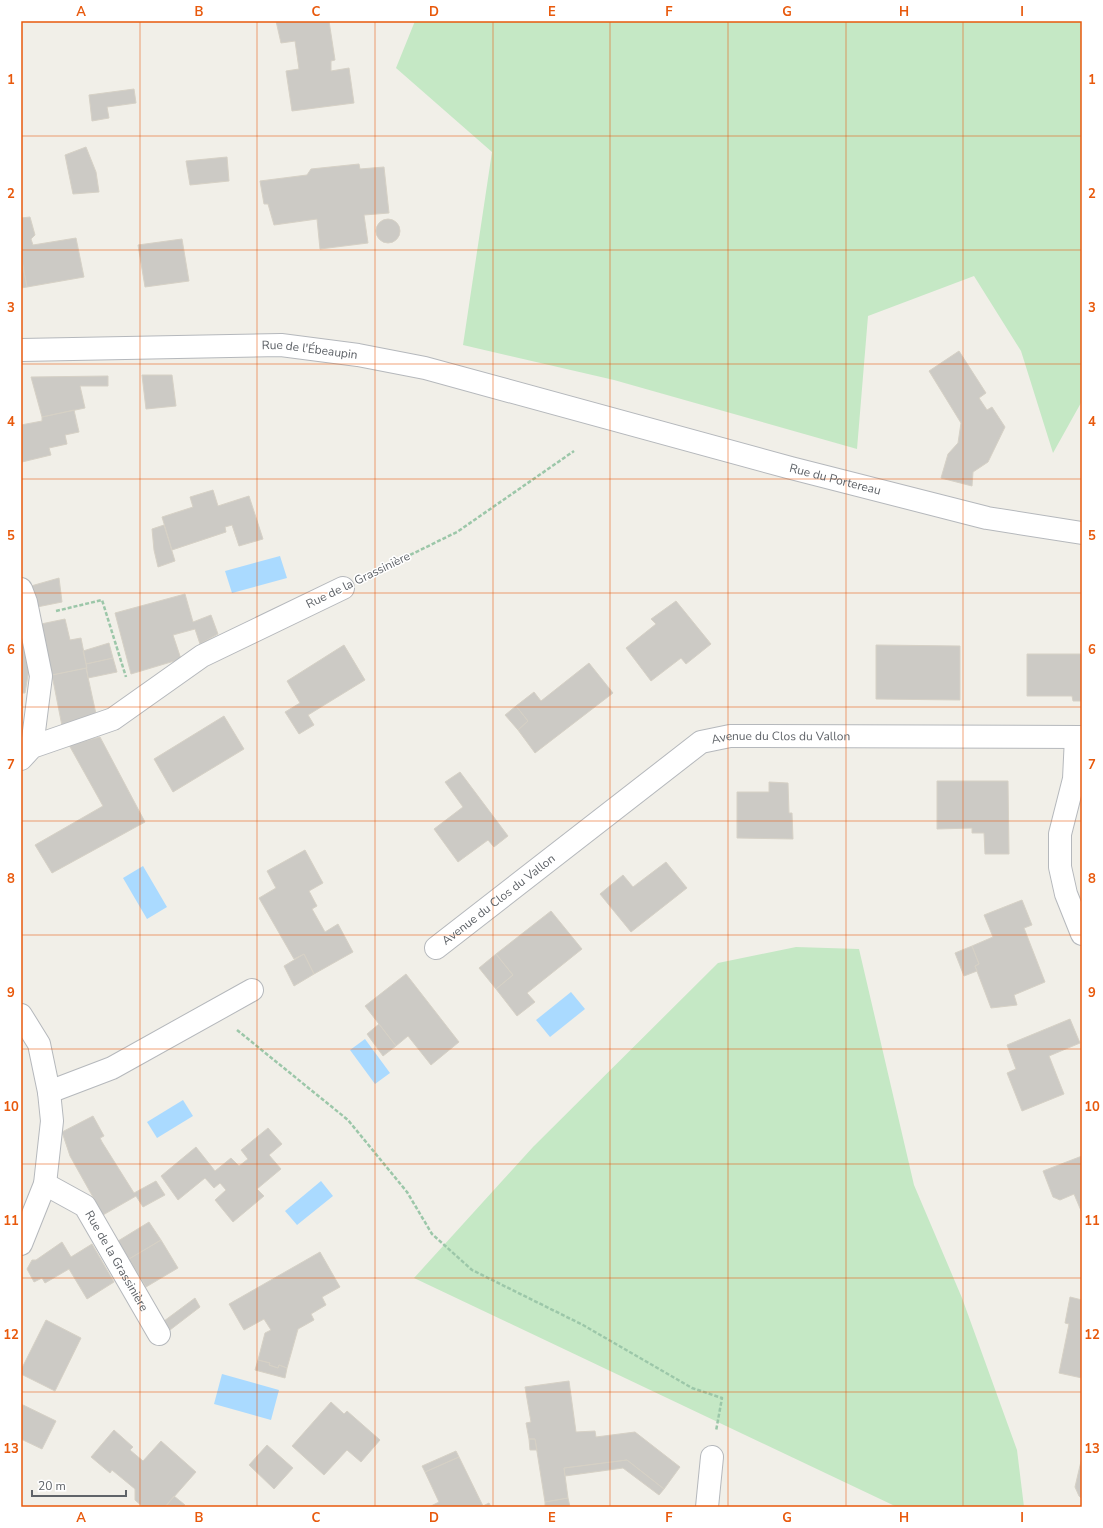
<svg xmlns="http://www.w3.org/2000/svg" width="1103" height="1528" font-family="'Nunito Sans',sans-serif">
  <rect width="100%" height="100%" fill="#f1efe8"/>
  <path fill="#c5e8c5" d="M 415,21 L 1082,21 L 1082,401 L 1053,453 L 1021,351 L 974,276 L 868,316 L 857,449 L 614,380 L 463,345 L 492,152 L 396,68 Z
    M 796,947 L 859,949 L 914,1185 L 962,1298 L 1017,1450 L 1024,1507 L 897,1507 L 414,1278 L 533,1147 L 718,963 Z"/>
  <path fill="#aadaff" d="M 280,556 L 287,578 L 232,593 L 225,571 Z
    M 143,866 L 167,907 L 147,919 L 123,878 Z
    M 571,992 L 585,1009 L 550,1037 L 536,1020 Z
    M 365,1039 L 390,1073 L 375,1084 L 350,1050 Z
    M 183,1100 L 193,1116 L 157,1138 L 147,1122 Z
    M 321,1181 L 333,1196 L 297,1225 L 285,1211 Z
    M 222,1374 L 279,1390 L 271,1420 L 214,1404 Z"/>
  <path fill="#cccac5" stroke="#d6d1c6" d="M 276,21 L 329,21 L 335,60 L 331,61 L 331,71 L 349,68 L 354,103 L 292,111 L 286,71 L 299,69 L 295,41 L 281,43 Z
    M 134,89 L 136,103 L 107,107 L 109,118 L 92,121 L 89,95 Z
    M 86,147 L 96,172 L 99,192 L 73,194 L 65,155 Z
    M 227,157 L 229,181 L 190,185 L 186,161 Z
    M 359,164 L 360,169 L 384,167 L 389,213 L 364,215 L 368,243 L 320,249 L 317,219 L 274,225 L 268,204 L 264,204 L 260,181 L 307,175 L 311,169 Z
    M 30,217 L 35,235 L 31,239 L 33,245 L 76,238 L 84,277 L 27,287 L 21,256 L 21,218 Z
    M376 231a12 12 0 1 1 24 0a12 12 0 1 1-24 0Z
    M 182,239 L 189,281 L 145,287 L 138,245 Z
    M 21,256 L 27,287 L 21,288 Z
    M 959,351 L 986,393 L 979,398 L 987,410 L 992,407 L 1005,427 L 988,462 L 973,472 L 972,486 L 941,478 L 948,454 L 958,443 L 961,423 L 929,371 Z
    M 142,375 L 172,375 L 176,406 L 146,409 Z
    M 108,376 L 108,386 L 80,386 L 85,408 L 42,417 L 31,377 Z
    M 74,410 L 79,432 L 65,435 L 67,444 L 49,448 L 51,455 L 22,462 L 21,425 L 42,421 L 42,417 Z
    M 213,490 L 218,506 L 249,496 L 263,539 L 239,546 L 232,525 L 225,527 L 226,532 L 172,550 L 162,517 L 193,507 L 190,497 Z
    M 164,525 L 175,561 L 158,567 L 154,550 L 152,529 Z
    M 59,578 L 62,602 L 37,607 L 31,586 Z
    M 185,594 L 193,622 L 211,615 L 218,634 L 200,644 L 195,629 L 173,635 L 181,659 L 131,674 L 115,613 Z
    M 676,601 L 711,644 L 686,664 L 681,658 L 651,681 L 626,648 L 656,624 L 651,619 Z
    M 65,619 L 70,640 L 81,638 L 87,668 L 52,675 L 41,624 Z
    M 21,641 L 24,641 L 29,669 L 25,693 L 21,693 Z
    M 109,643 L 113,658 L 86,664 L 83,651 Z
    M 344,645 L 365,680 L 308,715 L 314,725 L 299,734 L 285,712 L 300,703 L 287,681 Z
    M 876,645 L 960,646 L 960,700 L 876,699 Z
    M 1027,654 L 1082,654 L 1082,701 L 1073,701 L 1072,696 L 1027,696 Z
    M 113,658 L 117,672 L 88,678 L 86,664 Z
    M 589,663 L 613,693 L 535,753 L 518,730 L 528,721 L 516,706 L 534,692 L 541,701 Z
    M 86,668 L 96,714 L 62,726 L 52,675 Z
    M 516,706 L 528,721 L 518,730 L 505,715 Z
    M 224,716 L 244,749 L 173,792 L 154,759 Z
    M 100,737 L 145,822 L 52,873 L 35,845 L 103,806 L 69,745 Z
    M 460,772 L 508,836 L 494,847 L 488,840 L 458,862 L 434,829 L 463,807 L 445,782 Z
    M 937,781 L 1008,781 L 1009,854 L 985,854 L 984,833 L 972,833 L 972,828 L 937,829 Z
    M 769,782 L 788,783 L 789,813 L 792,813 L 793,839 L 737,838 L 737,792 L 769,792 Z
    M 305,850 L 323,883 L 309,891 L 317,906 L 312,909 L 325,932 L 338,924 L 353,952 L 314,974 L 304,954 L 294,959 L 259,898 L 276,888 L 267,871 Z
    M 666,862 L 687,888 L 631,932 L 600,894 L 623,875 L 633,887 Z
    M 1022,900 L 1032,925 L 1024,928 L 1045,982 L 1014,995 L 1017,1005 L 991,1008 L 975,966 L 979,964 L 972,946 L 993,937 L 984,915 Z
    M 551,911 L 582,949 L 527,993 L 535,1002 L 517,1016 L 496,989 L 513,975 L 496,954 Z
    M 972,946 L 979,964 L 975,966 L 977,971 L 964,976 L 955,953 Z
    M 304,954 L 314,974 L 294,986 L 284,966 Z
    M 496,954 L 513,975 L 496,989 L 479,968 Z
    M 406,974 L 459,1042 L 431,1065 L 408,1036 L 396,1046 L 365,1006 Z
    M 1070,1019 L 1080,1043 L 1049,1056 L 1064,1094 L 1022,1111 L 1007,1073 L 1016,1069 L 1007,1045 Z
    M 379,1024 L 396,1046 L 383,1056 L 367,1034 Z
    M 93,1116 L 104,1136 L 100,1138 L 102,1142 L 134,1193 L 156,1181 L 165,1195 L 143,1207 L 136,1196 L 103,1215 L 70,1156 L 62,1132 Z
    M 268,1128 L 282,1144 L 269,1155 L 281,1169 L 257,1189 L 264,1196 L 233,1222 L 215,1200 L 226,1190 L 220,1183 L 214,1188 L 205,1178 L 178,1200 L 161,1176 L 196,1147 L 215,1171 L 231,1158 L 239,1166 L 248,1159 L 241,1150 Z
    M 1082,1156 L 1082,1213 L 1074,1194 L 1060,1200 L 1053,1197 L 1043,1171 Z
    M 149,1222 L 161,1240 L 129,1259 L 118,1241 Z
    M 161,1240 L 178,1268 L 146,1287 L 129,1259 Z
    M 62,1242 L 71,1257 L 92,1244 L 114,1282 L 87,1299 L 69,1269 L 45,1283 L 42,1278 L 34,1282 L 27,1269 L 32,1260 L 36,1260 Z
    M 320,1252 L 340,1287 L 322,1297 L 326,1305 L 311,1314 L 314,1320 L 298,1329 L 287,1368 L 279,1365 L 278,1368 L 269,1365 L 270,1363 L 258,1360 L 265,1333 L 271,1330 L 264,1319 L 244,1330 L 229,1304 Z
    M 1070,1297 L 1082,1300 L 1082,1378 L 1059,1373 L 1069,1324 L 1065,1323 Z
    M 195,1298 L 200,1307 L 170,1330 L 164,1321 Z
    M 46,1320 L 81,1338 L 55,1391 L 21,1374 L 21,1370 Z
    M 258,1360 L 270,1363 L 269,1365 L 278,1368 L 279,1365 L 287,1368 L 285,1378 L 255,1370 Z
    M 569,1381 L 576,1432 L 595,1431 L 596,1437 L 635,1432 L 680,1467 L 664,1489 L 627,1460 L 564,1468 L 568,1498 L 545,1502 L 535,1439 L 529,1439 L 526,1423 L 531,1422 L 525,1387 Z
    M 331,1402 L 344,1414 L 347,1411 L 380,1440 L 361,1462 L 347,1450 L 324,1475 L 292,1446 Z
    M 21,1404 L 56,1421 L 42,1449 L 21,1439 Z
    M 114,1430 L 133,1447 L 130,1450 L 143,1461 L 161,1441 L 196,1472 L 165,1507 L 143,1507 L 135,1500 L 135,1489 L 112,1470 L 110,1473 L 91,1457 Z
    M 529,1439 L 535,1439 L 537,1450 L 530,1450 Z
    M 267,1445 L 293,1468 L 274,1489 L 249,1465 Z
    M 456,1451 L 459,1457 L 425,1472 L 422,1466 Z
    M 459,1457 L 483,1506 L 489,1503 L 491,1507 L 429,1507 L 439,1502 L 425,1472 Z
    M 1082,1457 L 1082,1499 L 1079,1496 L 1075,1487 Z
    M 627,1460 L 664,1489 L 659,1495 L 623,1468 L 565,1476 L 564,1468 Z
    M 174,1496 L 185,1505 L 183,1507 L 165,1507 Z
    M 568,1498 L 570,1507 L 545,1507 L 545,1502 Z"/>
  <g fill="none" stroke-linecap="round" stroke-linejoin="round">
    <defs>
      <g id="minor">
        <path id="s1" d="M 21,350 L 281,345 L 358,355 L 425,368 L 791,468 L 987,518 L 1082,533"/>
        <path d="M 21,589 L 26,602 L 41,676 L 32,747"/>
        <path d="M 1076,737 L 1074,779 L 1060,834 L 1060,867 L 1066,894 L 1082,934"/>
        <path d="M 21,759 L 32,747 L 113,719 L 202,656 L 343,588"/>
        <path id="s2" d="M 436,948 L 701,742 L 730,736 L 1082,737"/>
        <path d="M 21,1015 L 39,1044 L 49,1092 L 52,1121 L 45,1184 L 21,1244"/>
        <path d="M 49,1092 L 112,1068 L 252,990"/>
        <path id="s3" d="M 45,1184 L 85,1206 L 159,1334"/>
        <path d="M 707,1507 L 712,1457"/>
      </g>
    </defs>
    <use href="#minor" stroke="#b5b8bc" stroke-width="24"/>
    <path stroke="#9cc7a9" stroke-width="2.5" stroke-dasharray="4 2" stroke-linecap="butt" d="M 367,576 L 457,532 L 574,451
      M 56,611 L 102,600 L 126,677
      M 237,1030 L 348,1120 L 407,1192 L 432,1234 L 472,1270 L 583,1325 L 692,1388 L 722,1398 L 716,1431"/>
    <use href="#minor" stroke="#fff" stroke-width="22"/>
  </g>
  <path fill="none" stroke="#e8590c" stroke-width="1" stroke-opacity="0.55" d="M 140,21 L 140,1507M 257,21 L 257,1507M 375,21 L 375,1507M 493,21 L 493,1507M 610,21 L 610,1507M 728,21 L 728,1507M 846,21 L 846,1507M 963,21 L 963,1507M 21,136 L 1082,136M 21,250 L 1082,250M 21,364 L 1082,364M 21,479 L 1082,479M 21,593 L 1082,593M 21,707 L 1082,707M 21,821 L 1082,821M 21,935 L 1082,935M 21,1049 L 1082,1049M 21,1164 L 1082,1164M 21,1278 L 1082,1278M 21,1392 L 1082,1392"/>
  <g text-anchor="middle" stroke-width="3" stroke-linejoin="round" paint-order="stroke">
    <g font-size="12" fill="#5f6368" stroke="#fff">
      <text dy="4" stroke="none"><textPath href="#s1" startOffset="289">Rue de l'Ébeaupin</textPath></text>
      <text dy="4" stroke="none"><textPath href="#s1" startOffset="831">Rue du Portereau</textPath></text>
      <text transform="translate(358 580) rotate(-26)" y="4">Rue de la Grassinière</text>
      <text dy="4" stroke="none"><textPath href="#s2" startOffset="416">Avenue du Clos du Vallon</textPath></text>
      <text dy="4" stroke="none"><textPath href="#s2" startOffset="79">Avenue du Clos du Vallon</textPath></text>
      <text dy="4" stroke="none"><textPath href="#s3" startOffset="109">Rue de la Grassinière</textPath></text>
    </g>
  </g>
  <rect width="1103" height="1528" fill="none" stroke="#ffffff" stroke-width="44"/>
  <path d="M32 1490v6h94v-6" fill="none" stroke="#5f6368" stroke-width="2"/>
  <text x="38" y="1490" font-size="12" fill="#5f6368" stroke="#ffffff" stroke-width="3" paint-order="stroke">20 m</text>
  <rect x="22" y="22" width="1059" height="1484" fill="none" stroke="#e8590c" stroke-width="1.5"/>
  <g font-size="13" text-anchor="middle" font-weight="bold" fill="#e8590c">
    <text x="81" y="16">A</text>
    <text x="199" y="16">B</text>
    <text x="316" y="16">C</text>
    <text x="434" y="16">D</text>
    <text x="552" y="16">E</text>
    <text x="669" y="16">F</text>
    <text x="787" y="16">G</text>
    <text x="904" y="16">H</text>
    <text x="1022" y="16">I</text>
    <text x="11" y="84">1</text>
    <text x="1092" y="84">1</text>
    <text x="11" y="198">2</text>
    <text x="1092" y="198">2</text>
    <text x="11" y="312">3</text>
    <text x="1092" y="312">3</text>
    <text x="11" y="426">4</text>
    <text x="1092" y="426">4</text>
    <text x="11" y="540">5</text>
    <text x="1092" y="540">5</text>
    <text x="11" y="654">6</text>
    <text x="1092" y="654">6</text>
    <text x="11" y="769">7</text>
    <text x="1092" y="769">7</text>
    <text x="11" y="883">8</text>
    <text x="1092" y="883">8</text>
    <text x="11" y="997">9</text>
    <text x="1092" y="997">9</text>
    <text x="11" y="1111">10</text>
    <text x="1092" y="1111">10</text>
    <text x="11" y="1225">11</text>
    <text x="1092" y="1225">11</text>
    <text x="11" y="1339">12</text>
    <text x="1092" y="1339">12</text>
    <text x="11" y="1453">13</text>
    <text x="1092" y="1453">13</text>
    <text x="81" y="1522">A</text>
    <text x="199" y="1522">B</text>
    <text x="316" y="1522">C</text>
    <text x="434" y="1522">D</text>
    <text x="552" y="1522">E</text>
    <text x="669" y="1522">F</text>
    <text x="787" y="1522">G</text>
    <text x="904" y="1522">H</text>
    <text x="1022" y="1522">I</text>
  </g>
</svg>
